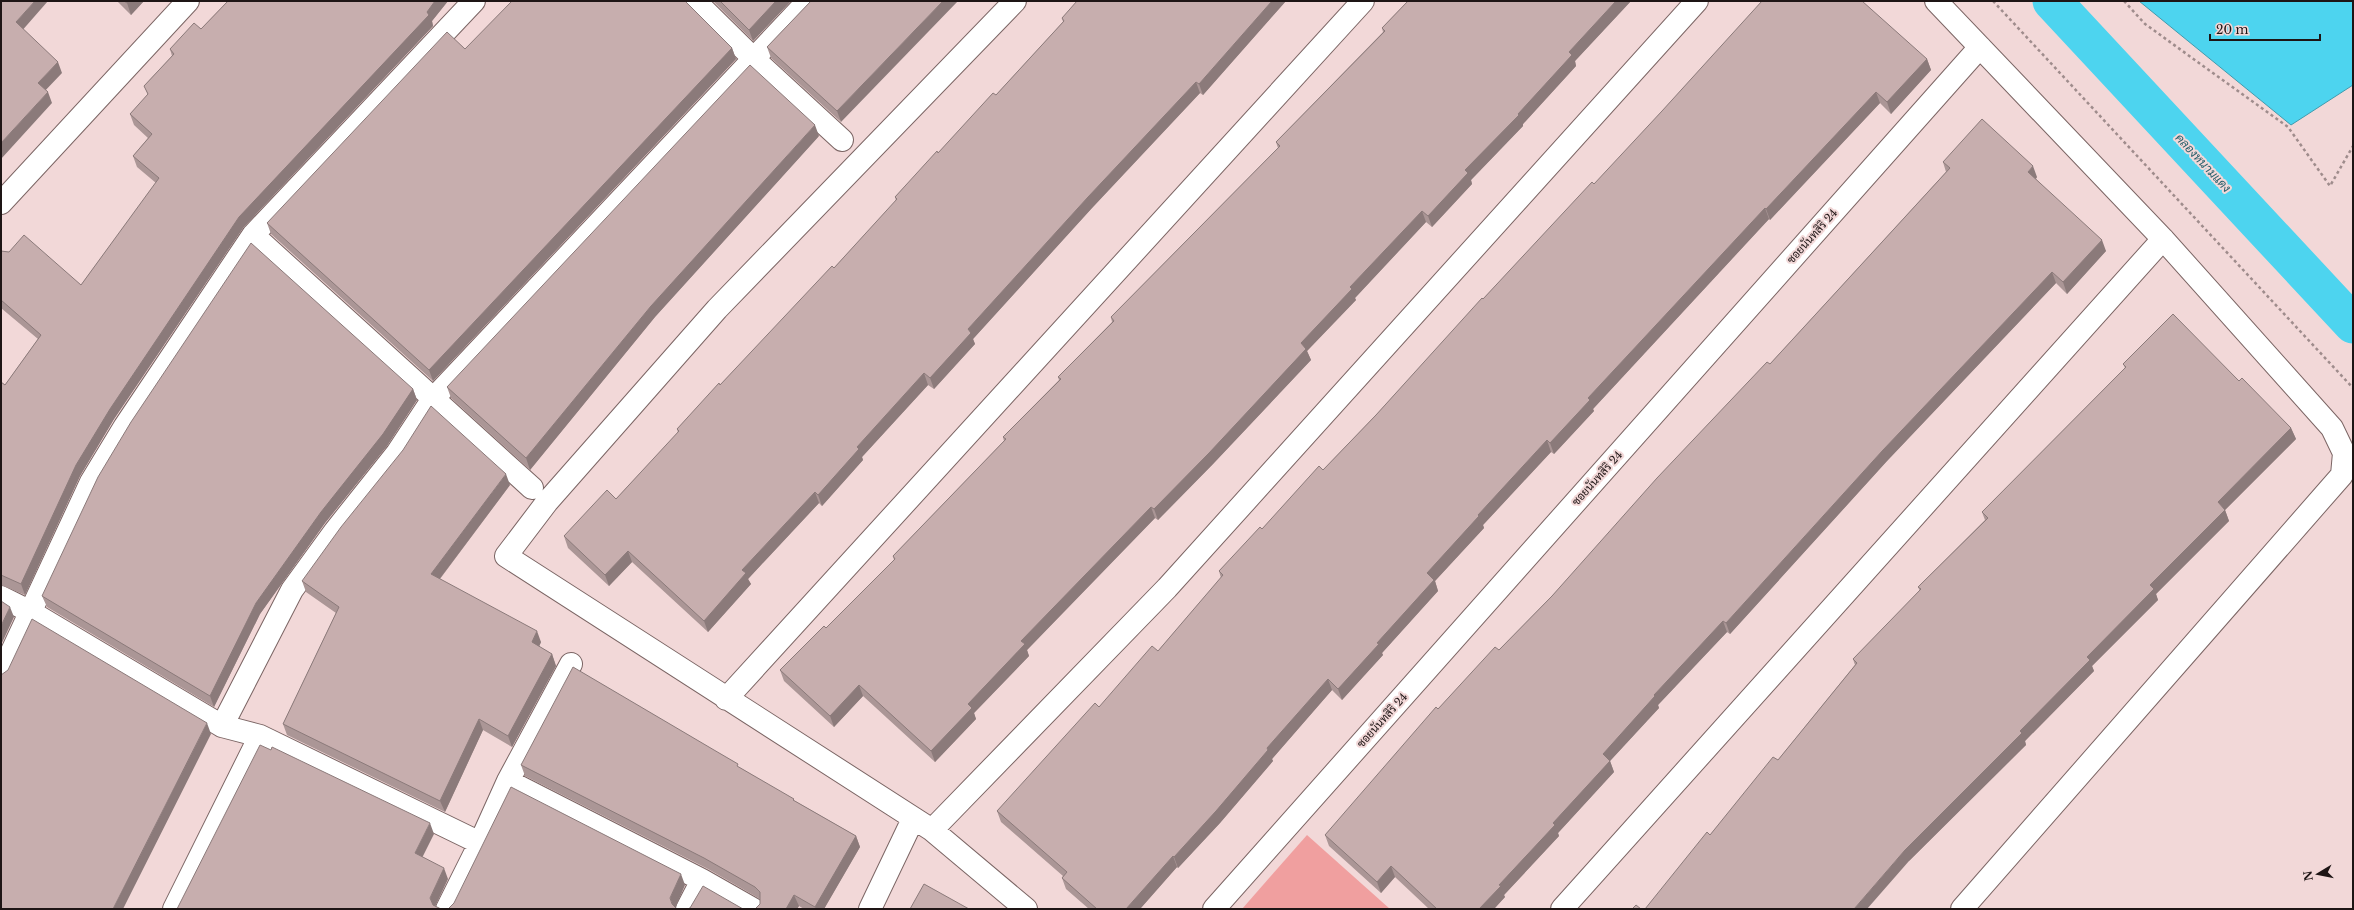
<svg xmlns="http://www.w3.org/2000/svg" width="2354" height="910" font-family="'Libre Baskerville',Sarabun,serif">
  <rect width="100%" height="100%" fill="#f2d8d8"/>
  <path fill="#f09f9f" d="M 1307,835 L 1390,909 L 1242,909 Z"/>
  <path fill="#4dd4ef" stroke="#3f9bae" d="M 2139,1 L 2353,1 L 2353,85 L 2291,125 Z"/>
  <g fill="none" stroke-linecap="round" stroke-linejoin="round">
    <path stroke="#4dd4ef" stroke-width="39" d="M 2052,1 L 2353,324"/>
    <defs>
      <path id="street" d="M 695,1 L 754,59 L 842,140
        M 1015,1 L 717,309 L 547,502 L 506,556 L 932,830 L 1026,909
        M 1936,1 L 2163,239 L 2332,428 L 2344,453 L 2342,475 L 1962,909
        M 1,203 L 188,1
        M 253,235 L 532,488
        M 1,597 L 29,611 L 222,726 L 260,736 L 480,843
        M 1,675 L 91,482 L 125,426 L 253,235 L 474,1
        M 726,699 L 1363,1
        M 222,726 L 292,590 L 335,531 L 397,453 L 432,400 L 808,1
        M 508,781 L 702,880 L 753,909
        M 932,830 L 1167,588 L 1697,1
        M 174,909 L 260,736
        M 447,909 L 480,843 L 508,781 L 571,664
        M 687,909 L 702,880
        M 870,909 L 913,819
        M 1214,909 L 1980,47
        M 1562,909 L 2163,239"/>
    </defs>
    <use href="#street" stroke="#7b6564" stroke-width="24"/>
    <path stroke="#9f8c8c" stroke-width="2.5" stroke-dasharray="3 3" stroke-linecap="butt" d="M 1993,1 L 2353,388
      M 2124,1 L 2145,24 L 2288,127 L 2330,186 L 2353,146"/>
    <use href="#street" stroke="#fff" stroke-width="22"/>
  </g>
  <path fill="#ab9696" d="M 117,1 L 144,1 L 131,15 Z
    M 228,1 L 448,1 L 432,21 L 433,26 L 243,228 L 114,419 L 80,476 L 25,595 L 1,585 L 1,382 L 5,385 L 38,339 L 1,308 L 1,251 L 81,285 L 156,183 L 137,167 L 133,156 L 148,138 L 134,125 L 130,114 L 148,95 L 144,86 L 172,56 L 170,49 L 201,29 Z
    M 713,1 L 791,1 L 753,41 Z
    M 811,1 L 841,122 L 771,58 L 767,47 Z
    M 1286,1 L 1203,95 L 1200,93 L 1092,208 L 973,339 L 975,344 L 934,389 L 928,385 L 862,457 L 863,460 L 822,506 L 819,503 L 748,579 L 751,584 L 708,632 L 632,562 L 609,586 L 568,548 L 564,536 L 616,499 L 678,433 L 677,429 L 720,385 L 834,268 L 896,201 L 895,197 L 996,95 L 1063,22 L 1062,18 Z
    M 1408,1 L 1631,1 L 1575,61 L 1576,66 L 1523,124 L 1523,126 L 1471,180 L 1472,184 L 1432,227 L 1426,222 L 1355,298 L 1356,300 L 1307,351 L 1311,360 L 1213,464 L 1158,520 L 1155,518 L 1027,650 L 1029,656 L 974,713 L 976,719 L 935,762 L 863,696 L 834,727 L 784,681 L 780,670 L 826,628 L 894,560 L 893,556 L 1004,441 L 1003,437 L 1059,380 L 1058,377 L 1112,322 L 1111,317 L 1278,148 L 1276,142 L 1383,32 L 1382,28 Z
    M 732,48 L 736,59 L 433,381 L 271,234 L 267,223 L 465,49 Z
    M 1927,59 L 1931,70 L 1891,114 L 1880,103 L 1770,220 L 1769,219 L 1593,409 L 1594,411 L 1554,454 L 1551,452 L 1483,525 L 1484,528 L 1435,581 L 1438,591 L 1382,653 L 1383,655 L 1342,700 L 1332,690 L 1272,759 L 1273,761 L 1220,823 L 1178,868 L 1177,867 L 1140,909 L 1089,909 L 1066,889 L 1062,878 L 1063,876 L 1001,822 L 997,811 L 1099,707 L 1158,651 L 1221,578 L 1219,571 L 1262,529 L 1323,470 L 1376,415 L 1483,299 L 1594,184 Z
    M 819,136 L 655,317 L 530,470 L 451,398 L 447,387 Z
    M 1943,162 L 2037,177 L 2036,179 L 2106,251 L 2067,294 L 2056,283 L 1887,461 L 1730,634 L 1727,632 L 1658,705 L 1659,708 L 1610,761 L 1614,772 L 1558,833 L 1559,836 L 1504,895 L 1505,897 L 1494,909 L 1429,909 L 1395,877 L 1381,893 L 1329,846 L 1325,835 L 1438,709 L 1499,650 L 1552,596 L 1770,364 L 1838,290 L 1946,172 Z
    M 2123,364 L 2239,381 L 2291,428 L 2296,439 L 2225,510 L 2229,521 L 2156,594 L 2158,600 L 2092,666 L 2094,671 L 2025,741 L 2026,745 L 1909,861 L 1710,835 L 1778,760 L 1855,665 L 1853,659 L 1920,591 L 1918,587 L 1985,520 L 1982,512 L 2125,368 Z
    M 413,389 L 417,400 L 387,446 L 325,523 L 260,614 L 214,707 L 47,607 L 42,596 Z
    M 510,485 L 440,579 L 541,642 L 539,647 L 552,654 L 556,666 L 512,747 L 483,730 L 445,812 L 287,735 L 283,724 L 336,613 L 306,592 L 302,581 Z
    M 521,765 L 739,767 L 795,801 L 856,836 L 860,847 L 824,909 L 804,909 L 799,906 L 797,909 L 687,909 L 755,909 L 760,904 L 760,899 L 708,869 L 525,776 Z"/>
  <path fill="#8b7a7a" d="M 35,1 L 48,1 L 20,33 L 16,22 Z
    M 129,1 L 144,1 L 131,15 L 127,3 Z
    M 435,1 L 448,1 L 432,21 L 433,26 L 243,228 L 114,419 L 80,476 L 25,595 L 21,584 L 76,465 L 110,409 L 239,217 L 427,12 Z
    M 776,1 L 791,1 L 753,41 L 749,30 Z
    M 943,1 L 958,1 L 841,122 L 837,111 Z
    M 1272,1 L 1286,1 L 1203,95 L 1199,84 Z
    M 1616,1 L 1631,1 L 1575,61 L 1576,66 L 1523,124 L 1523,126 L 1471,180 L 1472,184 L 1432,227 L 1428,216 L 1465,170 L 1518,114 L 1569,52 Z
    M 732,48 L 736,59 L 433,381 L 429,370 Z
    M 1927,59 L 1931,70 L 1891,114 L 1887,102 Z
    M 58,62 L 62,73 L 42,94 L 38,83 Z
    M 1196,82 L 1200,93 L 1092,208 L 973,339 L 975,344 L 934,389 L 930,378 L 968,329 L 1088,197 Z
    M 48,92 L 52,103 L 1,159 L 1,143 Z
    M 1876,92 L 1880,103 L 1770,220 L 1766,209 Z
    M 815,125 L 819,136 L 655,317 L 530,470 L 526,458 L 651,306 Z
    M 2033,166 L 2037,177 L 2032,183 L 2028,172 Z
    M 1765,208 L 1769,219 L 1593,409 L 1594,411 L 1554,454 L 1550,443 L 1588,398 Z
    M 1422,211 L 1426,222 L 1355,298 L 1356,300 L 1307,351 L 1311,360 L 1213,464 L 1158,520 L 1154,509 L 1350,287 Z
    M 2102,240 L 2106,251 L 2067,294 L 2063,282 Z
    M 2052,272 L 2056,283 L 1887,461 L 1730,634 L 1726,623 L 1883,450 Z
    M 924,373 L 928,385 L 862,457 L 863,460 L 822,506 L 818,495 L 857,447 Z
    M 413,389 L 417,400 L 387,446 L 325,523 L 260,614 L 214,707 L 210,696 L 256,603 L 321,512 Z
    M 2291,428 L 2296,439 L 2225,510 L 2229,521 L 2156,594 L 2158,600 L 2092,666 L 2094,671 L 2025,741 L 2026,745 L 1909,861 L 1867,909 L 1854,909 L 1905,850 L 2020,731 L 2150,585 L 2218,502 Z
    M 1547,440 L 1551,452 L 1483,525 L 1484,528 L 1435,581 L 1438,591 L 1382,653 L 1383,655 L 1342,700 L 1338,689 L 1377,643 L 1427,573 L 1478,515 Z
    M 506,474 L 510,485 L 435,585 L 431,574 Z
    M 815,492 L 819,503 L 748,579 L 751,584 L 708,632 L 704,621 L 742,570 Z
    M 1151,507 L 1155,518 L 1027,650 L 1029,656 L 974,713 L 976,719 L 935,762 L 931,751 L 968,704 L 1021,641 Z
    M 628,551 L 632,562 L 609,586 L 605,575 Z
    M 10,607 L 14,617 L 1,645 L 1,626 Z
    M 1723,621 L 1727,632 L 1658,705 L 1659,708 L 1610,761 L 1614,772 L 1558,833 L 1559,836 L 1504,895 L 1505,897 L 1494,909 L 1479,909 L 1499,885 L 1553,823 L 1603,754 L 1654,695 Z
    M 537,631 L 541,642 L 536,653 L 532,642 Z
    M 552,654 L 556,666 L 512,747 L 508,736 Z
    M 1328,679 L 1332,690 L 1272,759 L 1273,761 L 1220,823 L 1178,868 L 1174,857 L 1267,748 Z
    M 859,685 L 863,696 L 834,727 L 830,716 Z
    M 479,719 L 483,730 L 445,812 L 440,801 Z
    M 207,723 L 211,734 L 123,909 L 113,909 Z
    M 430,823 L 434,834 L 419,864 L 415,853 Z
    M 856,836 L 860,847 L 824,909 L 816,909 L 815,907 Z
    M 1173,856 L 1177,867 L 1140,909 L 1126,909 Z
    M 1391,866 L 1395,877 L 1381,893 L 1377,882 Z
    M 444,868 L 448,879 L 434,909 L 430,898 Z
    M 681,874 L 685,885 L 675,909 L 674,909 L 670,898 Z
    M 794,895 L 799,906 L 797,909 L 786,909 Z"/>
  <path fill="#c7aeae" stroke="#8b7a7a" d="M 1,1 L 35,1 L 16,22 L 58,62 L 38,83 L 48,92 L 1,143 Z
    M 124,1 L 129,1 L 127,3 Z
    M 228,1 L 435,1 L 427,12 L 429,15 L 239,217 L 110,409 L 76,465 L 21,584 L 1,575 L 1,382 L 5,385 L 41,335 L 1,300 L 1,251 L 9,252 L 24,235 L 81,285 L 159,178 L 133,156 L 152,134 L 130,114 L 148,94 L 144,86 L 174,54 L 170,49 L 194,23 L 201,29 Z
    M 512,1 L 685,1 L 732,48 L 429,370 L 267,223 L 447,32 L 465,49 Z
    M 720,1 L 776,1 L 749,30 Z
    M 811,1 L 943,1 L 837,111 L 767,47 Z
    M 1077,1 L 1272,1 L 1199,84 L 1196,82 L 1088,197 L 968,329 L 971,333 L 930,378 L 924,373 L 857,447 L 859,449 L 818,495 L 815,492 L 742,570 L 746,573 L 704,621 L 628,551 L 605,575 L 564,536 L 607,490 L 616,499 L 679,431 L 677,429 L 719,383 L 720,385 L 832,266 L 834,268 L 897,199 L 895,197 L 937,151 L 938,153 L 993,93 L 996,95 L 1064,21 L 1062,18 Z
    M 1408,1 L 1616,1 L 1569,52 L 1572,55 L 1518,114 L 1519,115 L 1465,170 L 1468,173 L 1428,216 L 1422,211 L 1350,287 L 1352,289 L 1301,343 L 1306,349 L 1209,453 L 1154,509 L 1151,507 L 1021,641 L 1025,644 L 968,704 L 972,708 L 931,751 L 859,685 L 830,716 L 780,670 L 824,626 L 826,628 L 895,559 L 893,556 L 1006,439 L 1003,437 L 1061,379 L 1058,377 L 1114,321 L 1111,317 L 1280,146 L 1276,142 L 1385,31 L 1382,28 Z
    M 1762,1 L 1862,1 L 1927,59 L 1887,102 L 1876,92 L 1766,209 L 1765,208 L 1588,398 L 1590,400 L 1550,443 L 1547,440 L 1478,515 L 1479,516 L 1427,573 L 1434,580 L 1377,643 L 1379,644 L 1338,689 L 1328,679 L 1267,748 L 1268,750 L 1216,811 L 1174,857 L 1173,856 L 1126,909 L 1097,909 L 1062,878 L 1067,872 L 997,811 L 1095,703 L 1099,707 L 1152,646 L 1158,651 L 1223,575 L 1219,571 L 1260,527 L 1262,529 L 1319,466 L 1323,470 L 1376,415 L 1482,298 L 1483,299 L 1592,182 L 1594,184 L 1662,111 Z
    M 750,65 L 815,125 L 651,306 L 526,458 L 447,387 Z
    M 1982,119 L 2033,166 L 2028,172 L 2102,240 L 2063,282 L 2052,272 L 1883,450 L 1726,623 L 1723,621 L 1654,695 L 1655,696 L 1603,754 L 1610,761 L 1553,823 L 1555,825 L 1499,885 L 1501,886 L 1479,909 L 1437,909 L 1391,866 L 1377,882 L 1325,835 L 1436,707 L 1438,709 L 1495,647 L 1499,650 L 1552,596 L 1657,478 L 1767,362 L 1770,364 L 1838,290 L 1950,168 L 1943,162 Z
    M 251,243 L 413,389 L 383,434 L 321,512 L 256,603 L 210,696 L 42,596 L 98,477 L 131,422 Z
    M 2173,314 L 2239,381 L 2242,378 L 2291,428 L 2218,502 L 2225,510 L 2150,585 L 2154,589 L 2087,657 L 2090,660 L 2020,731 L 2022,733 L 1905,850 L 1854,909 L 1645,909 L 1707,832 L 1710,835 L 1773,757 L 1778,760 L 1857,663 L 1853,659 L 1921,589 L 1918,587 L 1988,518 L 1982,512 L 2126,367 L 2123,364 Z
    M 431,406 L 506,474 L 431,574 L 537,631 L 532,642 L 552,654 L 508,736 L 479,719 L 440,801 L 283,724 L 339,607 L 302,581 L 341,527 L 403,450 Z
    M 1,601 L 10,607 L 1,626 Z
    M 32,619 L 207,723 L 113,909 L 1,909 L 1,675 L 8,670 Z
    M 573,667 L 714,750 L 738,764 L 737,766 L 794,799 L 793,800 L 856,836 L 815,907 L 794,895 L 786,909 L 687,909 L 690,908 L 703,886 L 743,909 L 755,909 L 760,904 L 760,892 L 755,887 L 704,858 L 521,765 Z
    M 260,745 L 271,750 L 272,747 L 430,823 L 415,853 L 444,868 L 430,898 L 433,905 L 441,909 L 177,909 Z
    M 511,787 L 681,874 L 670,898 L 672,904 L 677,909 L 448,909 L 454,903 Z
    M 924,884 L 969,909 L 910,909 Z
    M 1636,905 L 1641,909 L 1632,909 Z"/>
  <g text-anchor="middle" stroke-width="4" stroke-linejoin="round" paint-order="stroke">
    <g font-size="11" fill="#1e1515" stroke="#f2d8d8">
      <text transform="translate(1812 236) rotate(-48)" y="4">ซอยนันทสิริ 24</text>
      <text transform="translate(1597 478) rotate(-48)" y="4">ซอยนันทสิริ 24</text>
      <text transform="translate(1382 720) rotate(-48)" y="4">ซอยนันทสิริ 24</text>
    </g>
    <g font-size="12" font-style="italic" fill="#295f6b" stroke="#f2d8d8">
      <text transform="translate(2203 163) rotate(47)" y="4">คลองหนามแดง</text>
    </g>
  </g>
  <rect width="2354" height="910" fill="none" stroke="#1e1515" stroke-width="4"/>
  <g transform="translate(2318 874) rotate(260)" stroke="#f2d8d8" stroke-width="3" paint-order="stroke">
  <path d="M0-3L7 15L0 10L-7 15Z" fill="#1e1515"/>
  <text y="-6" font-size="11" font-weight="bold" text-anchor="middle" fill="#1e1515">N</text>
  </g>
  <path d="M2210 34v6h110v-6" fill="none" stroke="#1e1515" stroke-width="2"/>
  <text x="2216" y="34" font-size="12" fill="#1e1515" stroke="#f2d8d8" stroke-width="3" paint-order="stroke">20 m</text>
</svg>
